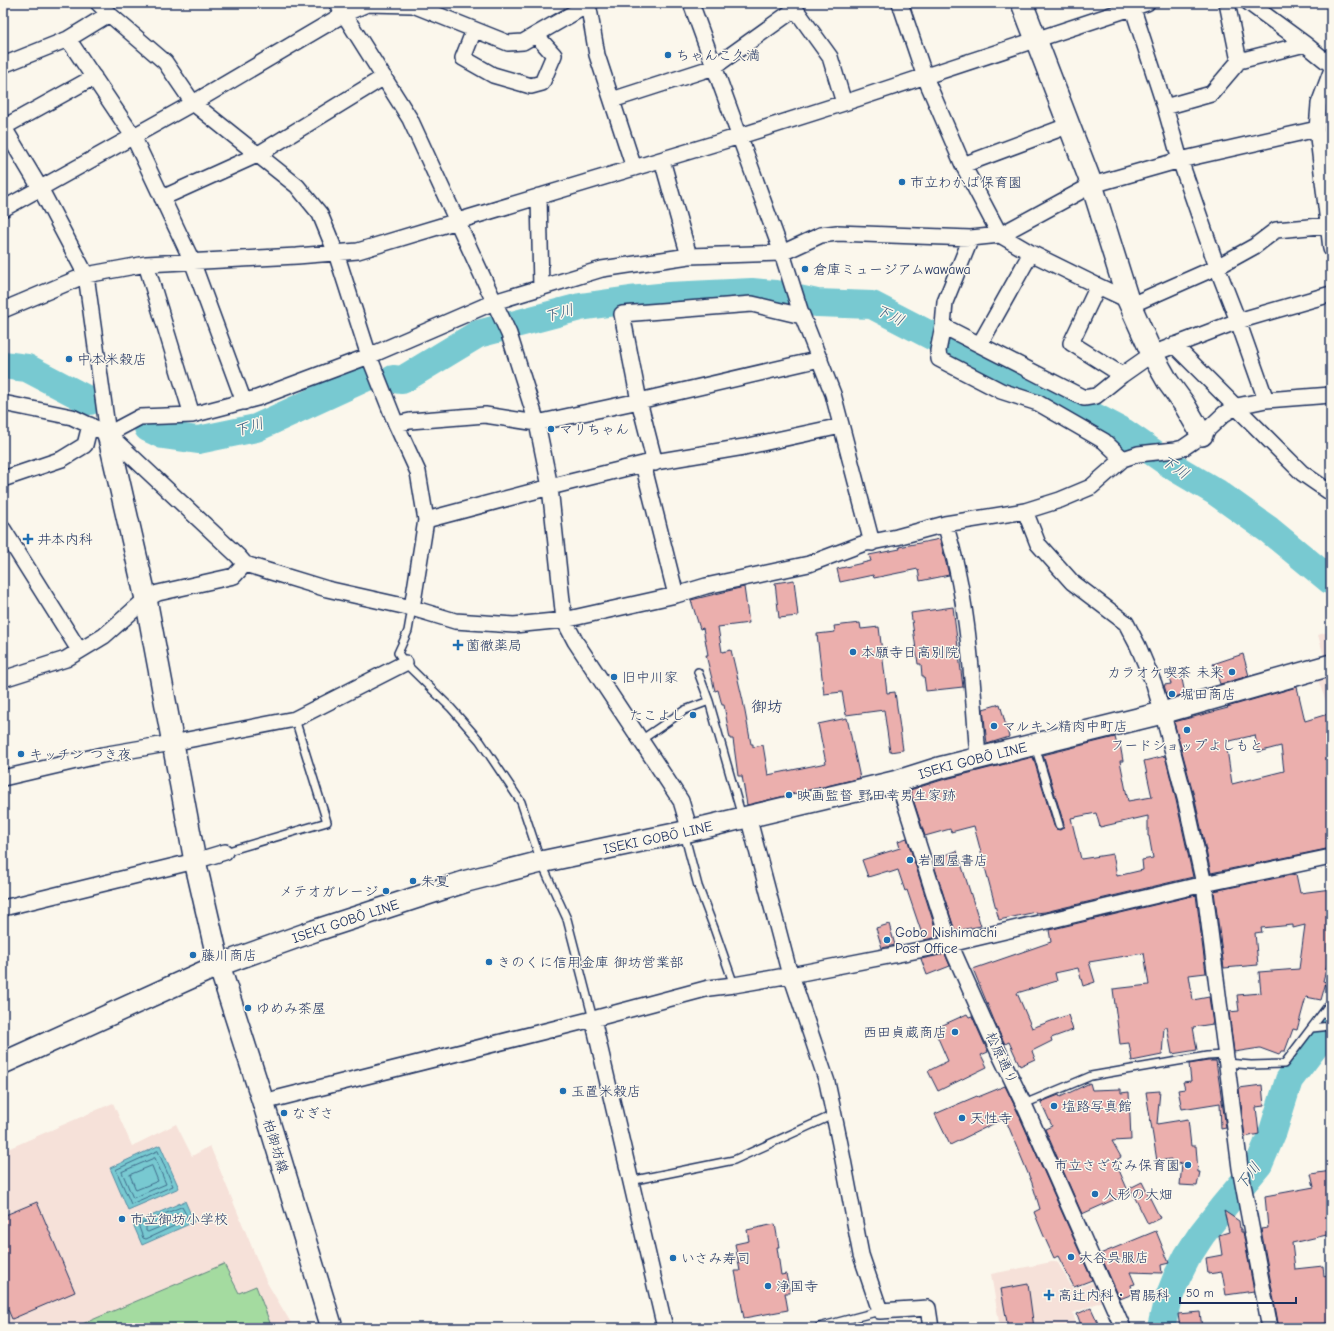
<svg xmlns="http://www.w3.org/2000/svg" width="1334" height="1331" font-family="'Comic Neue','Klee One',sans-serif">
  <rect width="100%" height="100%" fill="#fbf7ec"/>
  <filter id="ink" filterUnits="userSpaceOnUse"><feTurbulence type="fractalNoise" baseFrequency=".025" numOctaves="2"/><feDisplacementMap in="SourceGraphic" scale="8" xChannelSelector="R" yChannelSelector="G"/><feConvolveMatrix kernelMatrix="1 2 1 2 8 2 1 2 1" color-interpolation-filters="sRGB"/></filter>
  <g filter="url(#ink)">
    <path fill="#f6e1d9" d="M 1331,631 L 1331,658 L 1325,660 L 1318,635 Z
      M 1331,673 L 1331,708 L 1329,709 L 1317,678 Z
      M 113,1103 L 132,1146 L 176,1124 L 192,1156 L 210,1146 L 266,1281 L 294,1328 L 3,1328 L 3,1151 Z
      M 1057,1261 L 1073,1289 L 1096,1281 L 1105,1300 L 1073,1313 L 1077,1328 L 1000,1328 L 991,1274 Z"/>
    <path fill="#a4dba0" stroke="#60857f" d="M 224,1264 L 239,1293 L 256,1286 L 272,1328 L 73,1328 Z"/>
    <path fill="#78c9d1" stroke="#538ba3" d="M 160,1145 L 179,1188 L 128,1210 L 110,1168 Z
      M 185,1201 L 194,1222 L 142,1245 L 133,1224 Z"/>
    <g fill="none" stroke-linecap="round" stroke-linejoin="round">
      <path stroke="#406d8c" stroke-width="1" d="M 158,1151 L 173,1186 L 131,1204 L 116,1170 Z
        M 155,1158 L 166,1184 L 133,1198 L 122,1172 Z
        M 152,1166 L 158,1181 L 136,1190 L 130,1175 Z
        M 182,1207 L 188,1218 L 187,1220 L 146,1239 L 143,1238 L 139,1227 L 139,1225 Z
        M 179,1213 L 182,1216 L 181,1218 L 148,1232 L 146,1231 L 146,1227 Z"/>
      <path stroke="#78c9d1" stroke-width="28" d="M 3,365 L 27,368 L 90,401
        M 393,379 L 402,380 L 478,334 L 580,307 L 630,300 L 669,296 L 752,292 L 775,294 L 817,303 L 872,305 L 984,363 L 1072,405 L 1125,433 L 1177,469 L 1216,492 L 1269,530 L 1331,581
        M 148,428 L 163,435 L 198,440 L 256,428 L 367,377
        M 1161,1328 L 1167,1302 L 1177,1277 L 1187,1257 L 1202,1234 L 1224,1206 L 1259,1164 L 1273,1131 L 1289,1080 L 1325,1033 L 1331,1021"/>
    </g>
    <path fill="#ebafad" stroke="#1b2f5e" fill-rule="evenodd" d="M 940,539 L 949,575 L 920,581 L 918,569 L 874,578 L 873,575 L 840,582 L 837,569 L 871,561 L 869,555 L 900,549 L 899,547 Z
      M 794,580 L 798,616 L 779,618 L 775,583 Z
      M 744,587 L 749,623 L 718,627 L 722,652 L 731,650 L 743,701 L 751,744 L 753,744 L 753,747 L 763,745 L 768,775 L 826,763 L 818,724 L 847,718 L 860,778 L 747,805 L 742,776 L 738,776 L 733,739 L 730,739 L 724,705 L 722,705 L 718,690 L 715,691 L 706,655 L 708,655 L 703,628 L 700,629 L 691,600 Z
      M 953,607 L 963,687 L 926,691 L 924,676 L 922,676 L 921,664 L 918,664 L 911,613 Z
      M 860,623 L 861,629 L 879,627 L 887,693 L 895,692 L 903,750 L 890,752 L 884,710 L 846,715 L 842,692 L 824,694 L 817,634 L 835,632 L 834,626 Z
      M 1243,654 L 1249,676 L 1220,684 L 1213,664 Z
      M 1181,674 L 1185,694 L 1168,699 L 1164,685 L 1171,684 L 1169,677 Z
      M 1297,687 L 1305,721 L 1331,713 L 1331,848 L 1211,873 L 1194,796 L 1174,722 L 1228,708 L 1227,707 ZM 1255,735 L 1258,752 L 1281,746 L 1284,771 L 1232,784 L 1226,742 Z
      M 1000,704 L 1009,737 L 987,744 L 983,709 Z
      M 1115,737 L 1117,745 L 1120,744 L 1123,761 L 1120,761 L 1128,801 L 1152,797 L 1144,761 L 1165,756 L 1176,800 L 1193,877 L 1045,912 L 1036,913 L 1036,912 L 999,920 L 974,826 L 951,832 L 950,829 L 925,836 L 910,790 L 942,780 L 1033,757 L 1054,826 L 1056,829 L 1060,830 L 1063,828 L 1064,824 L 1043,755 ZM 1096,813 L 1100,827 L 1148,816 L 1148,836 L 1149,836 L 1153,858 L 1142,860 L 1143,870 L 1117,876 L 1113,854 L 1081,859 L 1071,818 Z
      M 907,838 L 938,937 L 924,940 L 907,890 L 905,891 L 898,870 L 889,873 L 888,871 L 868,877 L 862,860 L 900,848 L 898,841 Z
      M 957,851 L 981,926 L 955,931 L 932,859 Z
      M 1296,874 L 1300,893 L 1331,889 L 1331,958 L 1329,958 L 1323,981 L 1326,982 L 1321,1000 L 1306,997 L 1297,1030 L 1293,1029 L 1285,1051 L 1281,1051 L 1279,1055 L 1260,1048 L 1234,1052 L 1229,1012 L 1239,1011 L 1237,995 L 1261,993 L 1259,972 L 1299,969 L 1305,925 L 1293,928 L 1293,925 L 1261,928 L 1262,932 L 1255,933 L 1258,965 L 1224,968 L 1214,891 Z
      M 1196,895 L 1206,973 L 1189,975 L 1193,1000 L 1209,997 L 1213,1024 L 1193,1027 L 1197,1050 L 1172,1054 L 1167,1027 L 1164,1027 L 1162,1055 L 1132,1061 L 1129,1043 L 1120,1044 L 1113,989 L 1149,985 L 1144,953 L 1089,962 L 1095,982 L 1083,986 L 1078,968 L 1055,973 L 1057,981 L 1017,993 L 1032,1028 L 1068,1015 L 1073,1030 L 1051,1038 L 1052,1041 L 1032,1051 L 1035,1059 L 1020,1066 L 1009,1042 L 1005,1044 L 998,1030 L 973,969 L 1051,942 L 1049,930 Z
      M 889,924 L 895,945 L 882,948 L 876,928 Z
      M 945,954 L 950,966 L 927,975 L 921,959 Z
      M 967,1014 L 969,1017 L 972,1016 L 988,1052 L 981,1055 L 987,1067 L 938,1091 L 928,1071 L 948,1061 L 934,1029 Z
      M 1208,1061 L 1216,1061 L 1226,1128 L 1221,1129 L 1220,1103 L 1182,1109 L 1178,1090 L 1185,1089 L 1183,1082 L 1191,1081 L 1189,1064 Z
      M 1090,1083 L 1092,1090 L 1121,1089 L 1121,1093 L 1129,1092 L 1131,1140 L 1112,1141 L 1121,1157 L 1115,1161 L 1129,1193 L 1082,1214 L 1045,1129 L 1052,1126 L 1041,1102 L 1059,1095 L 1060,1097 Z
      M 1262,1085 L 1264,1106 L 1256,1107 L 1259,1134 L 1245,1137 L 1239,1088 Z
      M 1005,1086 L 1018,1113 L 1092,1280 L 1074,1287 L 1058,1256 L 1054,1258 L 1043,1234 L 1034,1212 L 1040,1209 L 1032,1183 L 1005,1118 L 950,1145 L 935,1114 L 977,1096 L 978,1097 Z
      M 1160,1091 L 1157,1124 L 1188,1119 L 1191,1146 L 1196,1146 L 1198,1172 L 1200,1172 L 1197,1186 L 1180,1185 L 1182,1163 L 1172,1165 L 1171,1159 L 1157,1161 L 1146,1092 Z
      M 1331,1171 L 1331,1234 L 1292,1243 L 1295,1269 L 1323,1266 L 1324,1277 L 1329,1275 L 1331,1322 L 1320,1325 L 1321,1328 L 1279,1328 L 1261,1229 L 1268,1228 L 1265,1196 L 1314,1187 L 1311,1174 Z
      M 1142,1182 L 1160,1218 L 1148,1224 L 1130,1188 Z
      M 37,1202 L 75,1292 L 12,1319 L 3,1298 L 3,1216 Z
      M 1224,1211 L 1239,1221 L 1240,1229 L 1241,1229 L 1241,1232 L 1243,1232 L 1254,1291 L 1226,1295 L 1222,1272 L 1208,1274 L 1206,1258 L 1222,1255 L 1219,1235 L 1229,1232 Z
      M 775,1224 L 779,1247 L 777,1247 L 781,1275 L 786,1274 L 790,1293 L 785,1293 L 788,1310 L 744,1318 L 735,1271 L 740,1271 L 735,1244 L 749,1241 L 747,1230 Z
      M 1156,1231 L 1169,1263 L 1161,1265 L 1162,1273 L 1130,1272 L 1135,1284 L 1131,1285 L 1133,1294 L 1120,1299 L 1100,1254 Z
      M 1028,1284 L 1034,1328 L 1008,1328 L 1001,1289 Z
      M 1091,1308 L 1098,1323 L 1082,1328 L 1077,1314 Z
      M 1200,1312 L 1202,1328 L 1180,1328 L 1178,1314 Z"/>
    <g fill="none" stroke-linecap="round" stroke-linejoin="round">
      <defs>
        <path id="lane" d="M 412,608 L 408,631 L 398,653 L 405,663 L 451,708 L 480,741 L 521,802 L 541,862 L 567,919 L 593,1019
          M 698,672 L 709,701 L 742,817
          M 641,740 L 685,710 L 709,701
          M 1035,746 L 1059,825
          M 684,833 L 698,886 L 714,928 L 734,985
          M 225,852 L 327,822 L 295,719
          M 1312,1028 L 1331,1026
          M 1227,1063 L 1251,1065 L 1284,1064 L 1331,1002
          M 1024,1104 L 1091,1076 L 1207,1056 L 1226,1055
          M 630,1181 L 734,1160 L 833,1115
          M 819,1328 L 819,1327 L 880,1311"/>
        <path id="street" d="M 98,3 L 109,14 L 165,62 L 193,103 L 297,186 L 320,214 L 336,253 L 369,356 L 396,424 L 418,472 L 426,520 L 412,608
          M 337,3 L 410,119 L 509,334 L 537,423 L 550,487 L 564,620 L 575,641 L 681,801 L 690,831
          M 588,3 L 597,55 L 634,168
          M 691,3 L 782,253 L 800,310 L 833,394 L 872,543
          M 791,3 L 830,57 L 844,103
          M 900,3 L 925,77 L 963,165 L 1000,235 L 1092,185 L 1180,160 L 1317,129
          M 1131,3 L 1165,107 L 1180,160 L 1217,267 L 1238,321 L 1266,400
          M 1227,3 L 1239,61
          M 1249,3 L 1305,44 L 1331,65
          M 109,14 L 68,39 L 133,136 L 192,261 L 244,402
          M 474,30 L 463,58 L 493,75 L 531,86 L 542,83 L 554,55 L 536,35
          M 3,65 L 68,39
          M 1331,72 L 1319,104 L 1317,129 L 1331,249
          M 612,100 L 714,67 L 795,9
          M 1165,107 L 1211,94 L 1239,61 L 1305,44
          M 3,126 L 40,188 L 86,275 L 108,434
          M 4,127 L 94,77
          M 662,160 L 689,256
          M 963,165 L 1070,125
          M 539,196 L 541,288
          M 162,198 L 257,155 L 384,77
          M 3,209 L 193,103 L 344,14 L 367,4 L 413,5 L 508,43 L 523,42 L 591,3
          M 971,238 L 945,302 L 943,326 L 938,351 L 939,359 L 1001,391 L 1038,403 L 1104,441 L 1123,459
          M 146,264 L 192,415
          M 1098,286 L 1071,343 L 1122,375
          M 1131,305 L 1217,267 L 1255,246 L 1276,230 L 1331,225
          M 3,310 L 86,275 L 146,264 L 297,256 L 358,251 L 740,136 L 844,103 L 1147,3
          M 943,326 L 1084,398 L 1096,396 L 1122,375 L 1152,354 L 1238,321 L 1331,294
          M 980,344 L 1031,253
          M 1174,345 L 1302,473 L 1331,493
          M 3,403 L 72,417 L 108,434 L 238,556 L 245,564 L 327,589 L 412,608 L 455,621 L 514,625 L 564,620 L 676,595 L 706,586 L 809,564 L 862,544 L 897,537 L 945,524 L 1025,511 L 1060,500 L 1091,487 L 1123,459 L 1138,454 L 1175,450 L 1183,448 L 1202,435 L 1224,414 L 1237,406 L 1266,400 L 1331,395
          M 396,424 L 410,421 L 485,415 L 537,423 L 639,401 L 820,359
          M 108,434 L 140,417 L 192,415 L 257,398 L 369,356 L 494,302 L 602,269 L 689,256 L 782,253 L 821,235 L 837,233 L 971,238 L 1000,235 L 1031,253 L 1098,286 L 1128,300
          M 655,463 L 639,401 L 622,314 L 752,304 L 802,316
          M 643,464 L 676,595
          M 3,479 L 62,459 L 85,445 L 90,425
          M 1025,511 L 1038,544 L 1072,582 L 1126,623 L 1138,646 L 1154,684 L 1165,722 L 1185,798 L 1204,884 L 1240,1168 L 1270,1328
          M 426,520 L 550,487 L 643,464 L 744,447 L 841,426
          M 945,524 C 969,599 972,680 978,758
          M 3,529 L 79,650
          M 3,679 L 66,659 L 104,636 L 146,599 L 158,593 L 234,576 L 245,564
          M 3,778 L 102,755 L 172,743 L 295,719 L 405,663
          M 898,781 L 950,944 L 990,1034 L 1026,1109 L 1123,1328
          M 748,816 L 790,975
          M 3,908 L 195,861 L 225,852
          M 791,975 L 827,1082 L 840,1144 L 861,1255 L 880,1311 L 928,1308 L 931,1328
          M 593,1019 L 665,1328
          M 263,1102 L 593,1019 L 709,988 L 734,985 L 791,975 L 950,944 L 1204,884 L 1331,857"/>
        <g id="secondary">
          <path d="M 1022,3 L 1092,185 L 1128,300 L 1152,354 L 1168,382 L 1184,404 L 1202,435"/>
          <path d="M 108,434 L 146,599 L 195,861 L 219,965 L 263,1102 L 332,1328"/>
          <path id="s1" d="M 3,1063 L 219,965 L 314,931 L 467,881 L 541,862 L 684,832 L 898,781 L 939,768 L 1162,713 L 1331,665"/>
        </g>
      </defs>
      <use href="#lane" stroke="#1b2f5e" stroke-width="10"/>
      <use href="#street" stroke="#1b2f5e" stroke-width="18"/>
      <use href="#secondary" stroke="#1b2f5e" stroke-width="24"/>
      <use href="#lane" stroke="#fbf7ec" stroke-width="7"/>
      <use href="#street" stroke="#fbf7ec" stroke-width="15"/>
      <use href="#secondary" stroke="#fbf7ec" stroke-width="21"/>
    </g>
  </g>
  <g fill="#1f6fb2" stroke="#fbf7ec" stroke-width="1.5">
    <circle cx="668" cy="55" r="4"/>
    <circle cx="902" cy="182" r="4"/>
    <circle cx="805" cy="269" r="4"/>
    <circle cx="69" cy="359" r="4"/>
    <circle cx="551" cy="429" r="4"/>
    <path d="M26 533h4v4h4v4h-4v4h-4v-4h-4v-4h4z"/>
    <path d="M456 639h4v4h4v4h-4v4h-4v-4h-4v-4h4z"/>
    <circle cx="853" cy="652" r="4"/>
    <circle cx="1232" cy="672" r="4"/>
    <circle cx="614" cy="677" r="4"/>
    <circle cx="1172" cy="694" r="4"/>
    <circle cx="693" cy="715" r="4"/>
    <circle cx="994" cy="726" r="4"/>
    <circle cx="1187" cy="730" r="4"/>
    <circle cx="21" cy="754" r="4"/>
    <circle cx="789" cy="795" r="4"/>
    <circle cx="910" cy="860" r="4"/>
    <circle cx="413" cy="881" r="4"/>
    <circle cx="386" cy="891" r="4"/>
    <circle cx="887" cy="940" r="4"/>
    <circle cx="193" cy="955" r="4"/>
    <circle cx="489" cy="962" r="4"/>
    <circle cx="248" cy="1008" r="4"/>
    <circle cx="955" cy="1032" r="4"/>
    <circle cx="563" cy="1091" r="4"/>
    <circle cx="1054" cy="1106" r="4"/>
    <circle cx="284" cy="1113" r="4"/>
    <circle cx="962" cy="1118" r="4"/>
    <circle cx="1188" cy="1165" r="4"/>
    <circle cx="1095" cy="1194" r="4"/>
    <circle cx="122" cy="1219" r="4"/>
    <circle cx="1071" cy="1257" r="4"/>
    <circle cx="673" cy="1258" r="4"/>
    <circle cx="768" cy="1286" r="4"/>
    <path d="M1047 1289h4v4h4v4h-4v4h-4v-4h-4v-4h4z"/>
  </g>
  <g text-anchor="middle" stroke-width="3" stroke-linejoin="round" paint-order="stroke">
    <g font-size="14" fill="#1b2f5e" stroke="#fbf7ec" text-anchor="start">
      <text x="676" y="60">ちゃんこ久満</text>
      <text x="910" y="187">市立わかば保育園</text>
      <text x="813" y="274">倉庫ミュージアムwawawa</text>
      <text x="77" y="364">中本米穀店</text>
      <text x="559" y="434">マリちゃん</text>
      <text x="37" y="544">井本内科</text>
      <text x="466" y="650">薗徹薬局</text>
      <text x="861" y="657">本願寺日高別院</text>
      <text x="1224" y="677" text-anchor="end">カラオケ喫茶 未来</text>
      <text x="622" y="682">旧中川家</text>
      <text x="1180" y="699">堀田商店</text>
      <text x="685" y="720" text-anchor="end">たこよし</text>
      <text x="1002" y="731">マルキン精肉中町店</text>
      <text x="1187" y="750" text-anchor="middle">フードショップよしもと</text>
      <text x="29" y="759">キッチン つき夜</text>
      <text x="797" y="800">映画監督 野田幸男生家跡</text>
      <text x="918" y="865">岩國屋書店</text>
      <text x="421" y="886">朱夏</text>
      <text x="378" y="896" text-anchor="end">メテオガレージ</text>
      <text x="895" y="937">Gobo Nishimachi<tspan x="895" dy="16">Post Office</tspan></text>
      <text x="201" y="960">藤川商店</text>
      <text x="497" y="967">きのくに信用金庫 御坊営業部</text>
      <text x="256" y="1013">ゆめみ茶屋</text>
      <text x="947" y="1037" text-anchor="end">西田貞蔵商店</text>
      <text x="571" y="1096">玉置米穀店</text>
      <text x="1062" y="1111">塩路写真館</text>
      <text x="292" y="1118">なぎさ</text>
      <text x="970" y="1123">天性寺</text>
      <text x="1180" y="1170" text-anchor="end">市立さざなみ保育園</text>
      <text x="1103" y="1199">人形の大畑</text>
      <text x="130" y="1224">市立御坊小学校</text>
      <text x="1079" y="1262">大谷呉服店</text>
      <text x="681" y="1263">いさみ寿司</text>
      <text x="776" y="1291">浄国寺</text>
      <text x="1058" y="1300">高辻内科・胃腸科</text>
    </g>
    <g font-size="14" fill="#1b2f5e" stroke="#fbf7ec">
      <text dy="5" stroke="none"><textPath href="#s1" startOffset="1019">ISEKI GOBŌ LINE</textPath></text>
      <text dy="5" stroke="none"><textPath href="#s1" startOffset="695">ISEKI GOBŌ LINE</textPath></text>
      <text dy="5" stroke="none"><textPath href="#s1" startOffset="371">ISEKI GOBŌ LINE</textPath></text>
      <text transform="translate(1002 1058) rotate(65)" y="5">松原通り</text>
      <text transform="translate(276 1146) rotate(73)" y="5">柏御坊線</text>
    </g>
    <g font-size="15" font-style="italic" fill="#32567b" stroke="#fbf7ec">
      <text transform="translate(559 313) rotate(-15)" y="5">下川</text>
      <text transform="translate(890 315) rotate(26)" y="5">下川</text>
      <text transform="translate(249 427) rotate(-17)" y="5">下川</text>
      <text transform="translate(1175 467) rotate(34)" y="5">下川</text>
      <text transform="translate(1248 1176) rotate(-53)" y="5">下川</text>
    </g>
    <g font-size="16" fill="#1b2f5e" stroke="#fbf7ec">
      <text x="767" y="712">御坊</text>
    </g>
  </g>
  <rect width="1334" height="1331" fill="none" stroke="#fbf7ec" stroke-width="16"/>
  <rect x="8" y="8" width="1318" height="1315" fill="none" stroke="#1b2f5e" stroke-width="1.5" filter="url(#ink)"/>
  <path d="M1180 1297v6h116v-6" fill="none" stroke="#1b2f5e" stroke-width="2"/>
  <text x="1186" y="1297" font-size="12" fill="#1b2f5e" stroke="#fbf7ec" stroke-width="3" paint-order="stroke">50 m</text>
</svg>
